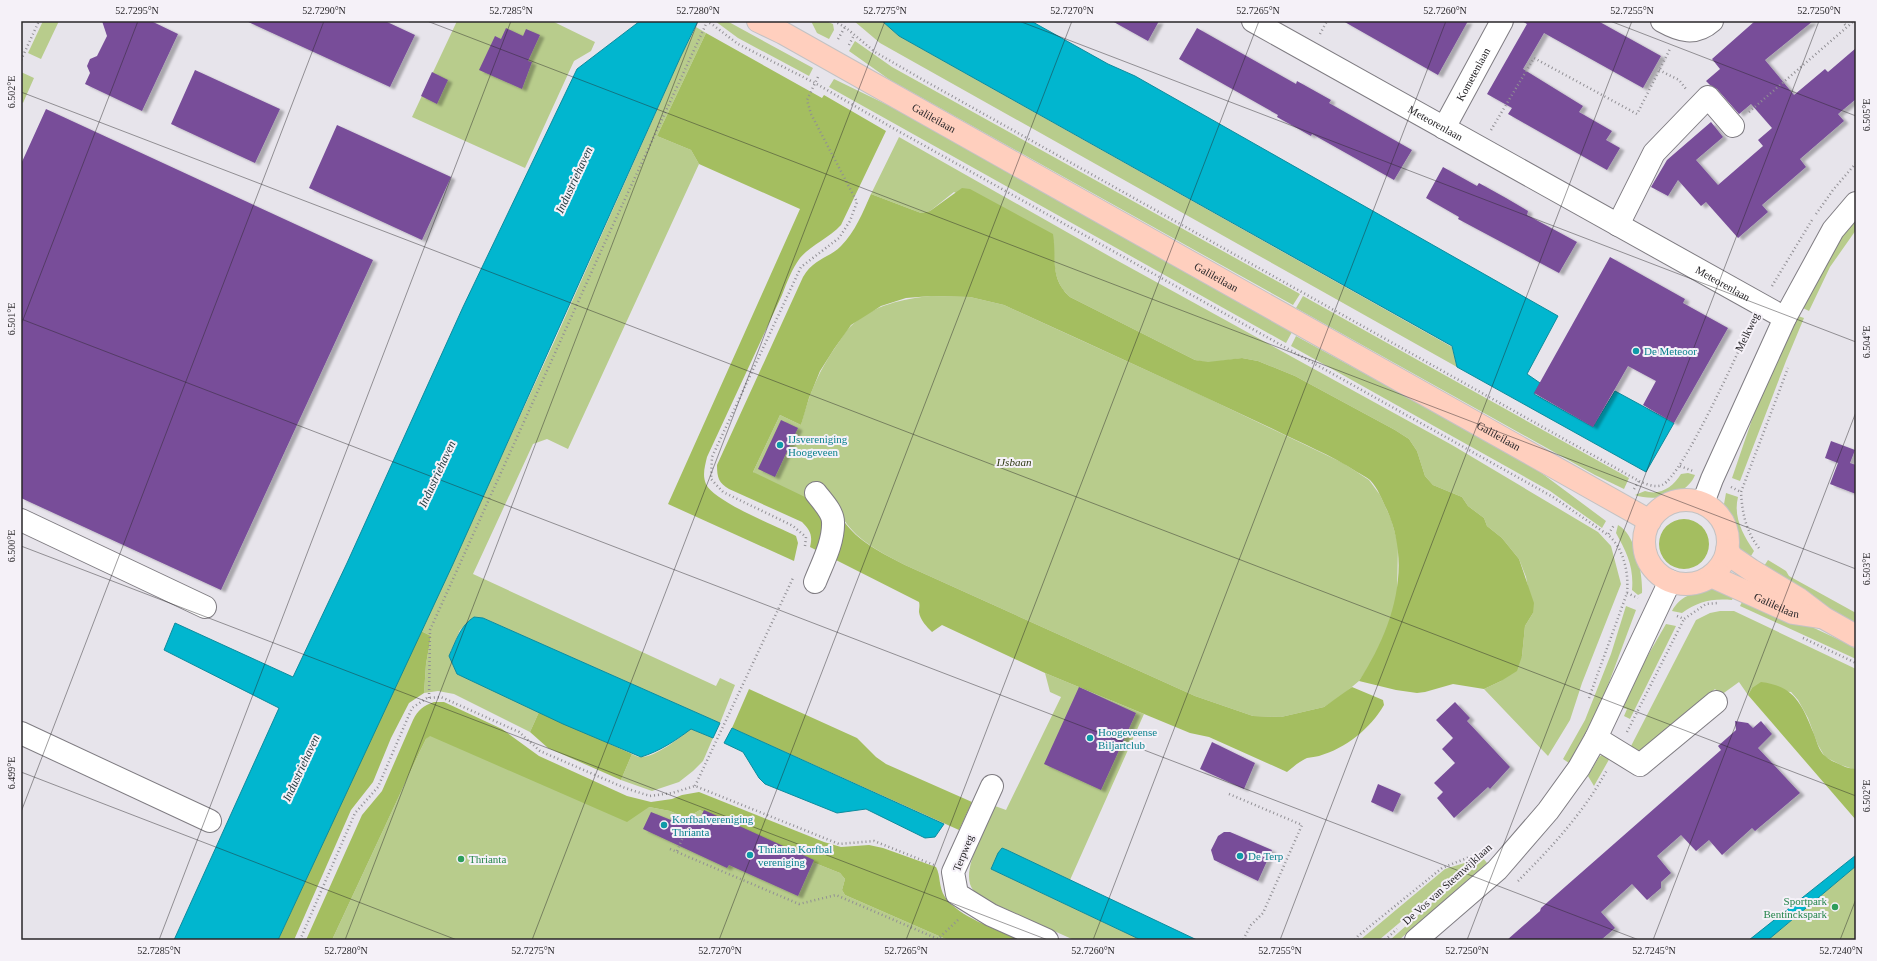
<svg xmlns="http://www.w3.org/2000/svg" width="1877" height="961" font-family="'Times New Roman',serif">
  <defs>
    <filter id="shadow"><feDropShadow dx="4.5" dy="2.5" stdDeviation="1" flood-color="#0004"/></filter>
  </defs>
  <rect width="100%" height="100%" fill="#e7e4eb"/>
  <path fill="#b8cc8c" d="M 43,21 L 59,21 L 41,59 L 28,53 Z
    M 457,21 L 552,21 L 595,42 L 591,51 L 574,61 L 525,168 L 412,117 Z
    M 715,21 L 727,21 L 813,68 L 809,76 L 738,38 Z
    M 811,21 L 826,21 L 833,24 L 834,30 L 829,39 L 817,33 Z
    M 854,21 L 882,21 L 899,36 L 1452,347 L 1457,367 L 880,43 Z
    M 696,27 L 706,33 L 657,136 L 691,150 L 699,164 L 568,449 L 547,439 L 533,444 L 473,574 L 716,686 L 720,678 L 735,685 L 720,723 L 483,618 L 474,617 L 460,630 L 449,656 L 457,674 L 539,712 L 530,732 L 454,694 L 438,691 L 424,693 L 426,664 L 431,636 L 421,631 L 555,340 L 680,58 Z
    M 855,41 L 892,67 L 1300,294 L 1293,305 L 890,80 L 849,51 Z
    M 21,72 L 34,78 L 23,103 L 21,101 Z
    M 834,79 L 904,113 L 1292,332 L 1286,343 L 829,87 Z
    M 899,137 L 1109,256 L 1452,445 L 1598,532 L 1611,546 L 1621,584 L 1582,683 L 1570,720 L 1548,756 L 1484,689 L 1501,681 L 1522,656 L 1525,626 L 1533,613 L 1526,577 L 1519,559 L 1502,538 L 1487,526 L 1484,518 L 1468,506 L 1462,497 L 1433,485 L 1425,476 L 1417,451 L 1409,439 L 1395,430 L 1295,376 L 1258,361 L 1242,358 L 1208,363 L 1195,360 L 1070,297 C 1053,282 1054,263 1054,242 L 954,192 L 930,211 L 921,213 L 871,194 Z
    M 1856,216 L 1856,230 L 1830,267 L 1809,311 L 1801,307 L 1849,224 Z
    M 931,296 L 970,297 L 1004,305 L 1205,397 L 1343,463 L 1369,480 L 1380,495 L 1391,519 L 1398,544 L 1397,596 L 1392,617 L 1374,659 L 1359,681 L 1341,696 L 1324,707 L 1281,717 L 1253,716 L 1195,696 L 905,565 C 882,553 859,542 844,520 L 829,531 L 753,472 L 780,415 L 801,425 C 810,392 819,370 839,342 C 843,336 847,329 852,325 C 874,305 902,299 931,296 Z
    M 1303,296 L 1629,478 L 1624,489 L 1595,475 L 1296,308 Z
    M 1798,316 L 1804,318 L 1786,361 L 1740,481 L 1732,478 L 1758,402 Z
    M 1296,336 L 1528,463 L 1606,521 L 1602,528 L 1550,491 L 1291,346 Z
    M 1688,473 L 1695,475 C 1687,496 1654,502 1635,495 L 1645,491 C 1660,496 1673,487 1681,474 Z
    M 1726,493 L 1738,497 C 1733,517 1743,535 1754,551 L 1748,561 L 1735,545 L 1724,504 Z
    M 1618,525 C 1636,534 1643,576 1642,593 L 1638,595 L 1632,590 C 1634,567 1627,553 1616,533 Z
    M 1768,560 L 1786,571 L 1789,576 L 1856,613 L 1856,624 L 1762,569 Z
    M 1709,589 L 1722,589 L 1735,593 L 1732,600 C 1712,598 1697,602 1682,613 L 1672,611 C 1680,596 1693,593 1709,589 Z
    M 1745,596 L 1844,642 L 1856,649 L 1856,659 L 1740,606 Z
    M 1626,606 L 1636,610 L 1601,704 L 1569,763 L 1563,759 L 1585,720 L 1611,654 Z
    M 1720,611 L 1734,611 L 1856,669 L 1856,768 L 1853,769 L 1841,765 L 1825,757 L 1818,745 L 1808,718 L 1798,700 L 1791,692 L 1752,688 L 1748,695 L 1739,682 L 1721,695 L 1715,689 L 1640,753 L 1630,748 L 1696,620 L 1710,613 Z
    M 1666,624 L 1676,626 L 1630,719 L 1624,716 L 1627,709 L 1623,708 L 1640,669 Z
    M 1045,673 L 1144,714 L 1070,880 L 1002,848 L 991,869 L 1141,940 L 1074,940 L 988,901 C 981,897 973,893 970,884 C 964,864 987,826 995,806 L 1006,810 L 1061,697 L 1050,692 Z
    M 691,729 L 713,738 L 703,761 L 693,771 L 679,782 L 652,791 L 621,780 L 632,754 C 634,755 638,757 641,757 C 656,757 679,738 691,729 Z
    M 430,735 L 497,764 L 649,807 L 670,811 L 686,818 L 700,810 L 752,838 L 840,873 L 845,879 L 842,890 L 845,895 L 948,940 L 332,940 L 420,751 L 426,739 Z
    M 1603,754 L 1611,756 L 1594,786 L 1588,776 L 1599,757 Z
    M 1483,858 L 1487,863 L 1399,940 L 1390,940 Z
    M 1474,860 L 1379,940 L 1360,940 L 1445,869 Z
    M 1856,866 L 1856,940 L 1768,940 Z"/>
  <path fill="#a4be60" d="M 706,33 L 822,98 L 824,95 L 886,131 L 841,225 C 829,238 810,246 800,258 C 792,269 787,282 782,295 L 707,457 C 705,466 702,475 706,484 C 713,501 778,527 796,536 L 798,543 L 794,561 L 668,504 L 800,209 L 699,164 L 691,150 L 657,136 Z
    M 962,188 L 970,189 L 1053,234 C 1057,258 1049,278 1070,297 L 1195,360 L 1208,362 L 1242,358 L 1258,361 L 1295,376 L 1395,430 L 1409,439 L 1417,451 L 1425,476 L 1433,485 L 1462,497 L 1468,506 L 1484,518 L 1487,526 L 1502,538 L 1519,559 L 1534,603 L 1533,613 L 1525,626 L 1522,656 L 1517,671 L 1501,681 L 1484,689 L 1453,684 L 1425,692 L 1417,693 L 1396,690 L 1359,681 C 1392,630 1413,568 1387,510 C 1382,500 1378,488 1370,480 C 1366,477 1361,474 1357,472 C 1331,455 1301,443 1273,429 C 1184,387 1094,346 1004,305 L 970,297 L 931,296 L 906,298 L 881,306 L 851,325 L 834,349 L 820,371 L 809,398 L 801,425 L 780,415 L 753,472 L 805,497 L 826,517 L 820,552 L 810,547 C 813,535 810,530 802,522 L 729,489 C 719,483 717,478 717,465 L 803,277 C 814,258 828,259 841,246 C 855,232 863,212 871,194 L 921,213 L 930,211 Z
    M1659 544a25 25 0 1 1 50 0a25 25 0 1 1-50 0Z
    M 843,520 C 858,542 882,553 905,565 L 1195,696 L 1253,716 L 1281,717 L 1324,707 L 1352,687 L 1383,700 L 1384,705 C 1370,729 1346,748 1319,756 C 1316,757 1311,757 1307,758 C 1300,761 1293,767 1287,772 L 1209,737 L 1190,733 L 1045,673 L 942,625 L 932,632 C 927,627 920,620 919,612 C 919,608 920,606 919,602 L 832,558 Z
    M 421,631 L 431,636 L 426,664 L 424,693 L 409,703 L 391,738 L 373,782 L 351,810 L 294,940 L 278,940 Z
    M 1761,682 C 1795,686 1802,705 1814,734 C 1817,742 1819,751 1825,756 C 1828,759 1834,762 1839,764 C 1844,766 1850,770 1856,768 L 1856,820 L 1748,695 L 1752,688 Z
    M 749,689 L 857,738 L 876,757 L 886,764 L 972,802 L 959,830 L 732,728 Z
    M 434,702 L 444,702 L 502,729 L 539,756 L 627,796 L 651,802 L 672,799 L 682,795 L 699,792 L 824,842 L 841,847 L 869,845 L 883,848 L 936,867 C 941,876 938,886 945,897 C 960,918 997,929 1020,940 L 948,940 L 845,895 L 842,890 L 845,879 L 840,873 L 752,838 L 700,810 L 686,818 L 670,811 L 649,807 L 627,822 L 430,736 L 426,739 L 420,751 L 332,940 L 306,940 L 362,815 L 382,791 L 413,720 C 418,710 423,706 434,702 Z
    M 539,712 L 632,754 L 621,780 L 548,748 L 530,732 Z"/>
  <path fill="#01b6cf" stroke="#0d8b9d" d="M 640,21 L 698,21 L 680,58 L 453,564 L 278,940 L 174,940 L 279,708 L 164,650 L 175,623 L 293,677 L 347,563 L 463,307 L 577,69 Z
    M 882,21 L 1031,21 L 1108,64 L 1135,76 L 1558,316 L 1527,374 L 1540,383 L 1534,394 L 1593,427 L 1615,391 L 1674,423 L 1646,472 L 1457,367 L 1452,346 L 899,36 Z
    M 474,617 L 483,618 L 720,723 L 713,738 L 691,729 C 675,741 660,751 641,757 L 563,724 L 457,674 L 449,656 C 456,641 460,626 474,617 Z
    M 732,728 L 944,824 L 935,837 L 925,838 L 866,809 L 837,813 L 765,784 L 759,778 L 743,752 L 724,743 Z
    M 1002,848 L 1007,850 L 1197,940 L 1141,940 L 991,869 L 998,853 Z
    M 1856,855 L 1856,866 L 1768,940 L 1749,940 Z"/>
  <path fill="#784d99" filter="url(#shadow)" d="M 102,21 L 151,21 L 178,34 L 142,111 L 85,84 L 90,73 L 87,66 L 90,59 L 97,56 L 107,36 Z
    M 246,21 L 385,21 L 415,35 L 390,87 Z
    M 1112,21 L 1159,21 L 1148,41 Z
    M 1343,21 L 1468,21 L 1438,75 Z
    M 1522,21 L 1598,21 L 1661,56 L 1643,88 L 1544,33 L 1523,69 L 1583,106 L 1579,112 L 1612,131 L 1606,140 L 1620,148 L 1607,170 L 1508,114 L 1512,108 L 1487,94 L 1527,24 Z
    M 1755,21 L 1813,21 L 1765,60 L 1794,95 L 1825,69 L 1828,72 L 1856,48 L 1856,99 L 1838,114 L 1844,121 L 1800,159 L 1806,167 L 1762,205 L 1768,212 L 1738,238 L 1706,202 L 1701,206 L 1678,180 L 1668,196 L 1651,187 L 1667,160 L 1711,122 L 1723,137 L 1696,160 L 1718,185 L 1763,146 L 1758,140 L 1772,128 L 1751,104 L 1739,114 L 1717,89 L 1710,85 L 1706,81 L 1720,69 L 1712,59 Z
    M 506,28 L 523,36 L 526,29 L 540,35 L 528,61 L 532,62 L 522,89 L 479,70 L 495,36 L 501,39 Z
    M 1197,28 L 1296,84 L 1297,81 L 1331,100 L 1329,103 L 1412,150 L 1394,180 L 1312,134 L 1311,136 L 1277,117 L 1278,115 L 1179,59 Z
    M 195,70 L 280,109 L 255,163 L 171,124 Z
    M 432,72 L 448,80 L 437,104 L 421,96 Z
    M 46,109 L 373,260 L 221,590 L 21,498 L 21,164 Z
    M 337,125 L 451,177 L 422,240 L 309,188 Z
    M 1443,167 L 1477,186 L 1479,183 L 1506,198 L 1528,211 L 1527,215 L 1577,242 L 1559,273 L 1458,219 L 1459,217 L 1426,198 Z
    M 1610,257 L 1685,299 L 1683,303 L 1728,328 L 1674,423 L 1643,405 L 1656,381 L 1628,366 L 1593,427 L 1534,393 Z
    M 781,420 L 798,428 L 775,477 L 758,469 Z
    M 1831,441 L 1855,450 L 1850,463 L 1856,465 L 1856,494 L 1830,484 L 1838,463 L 1825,458 Z
    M 1079,687 L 1136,713 L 1101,790 L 1044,764 Z
    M 1455,702 L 1470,718 L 1467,721 L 1510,767 L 1490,789 L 1488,787 L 1454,818 L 1437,798 L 1443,792 L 1434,783 L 1455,763 L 1442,749 L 1453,738 L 1436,720 Z
    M 1735,721 L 1748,723 L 1753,728 L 1761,721 L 1772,734 L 1758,748 L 1800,793 L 1755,831 L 1752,828 L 1722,855 L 1709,840 L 1696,851 L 1681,835 L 1657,856 L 1671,873 L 1661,882 L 1661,888 L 1647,900 L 1632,884 L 1601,912 L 1615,928 L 1601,940 L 1507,940 L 1540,911 L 1541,908 L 1721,750 L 1718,746 L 1736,730 Z
    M 1212,742 L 1255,763 L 1244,789 L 1200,769 Z
    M 1378,784 L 1401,794 L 1393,812 L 1371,802 Z
    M 704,810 L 814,860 L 798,896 L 729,865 L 727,868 L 643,829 L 651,812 L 671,820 L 673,815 L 697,825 Z
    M 1224,832 L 1230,832 L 1272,850 L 1258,881 L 1214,860 L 1211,850 L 1218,836 Z"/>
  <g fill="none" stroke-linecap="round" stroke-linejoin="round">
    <defs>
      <g id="minor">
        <path id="s1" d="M 1253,21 L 1785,318"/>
        <path d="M 1662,21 C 1680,31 1695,36 1712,21"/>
        <path id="s2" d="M 1444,128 L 1502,21"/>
        <path d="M 1618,225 L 1654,153 L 1708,97 L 1733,126"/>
        <path d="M 1703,503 L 1712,479 L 1785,318 L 1833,230 L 1856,203"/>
        <path d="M 21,520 L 205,607"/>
        <path d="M 815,582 C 822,564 834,542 833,522 C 833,512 822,501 816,493"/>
        <path d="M 21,733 L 210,821"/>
        <path d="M 1596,738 L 1640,765 L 1716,702"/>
        <path d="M 992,786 L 953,872 L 957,894 L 991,915 L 1047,940"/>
        <path d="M 1416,940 L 1497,870 L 1548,811 L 1579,768 L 1596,738 L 1670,581"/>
      </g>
      <g id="major">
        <path id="s3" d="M 758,21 L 783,33 L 1650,521"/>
        <circle cx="1686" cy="542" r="42"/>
        <path d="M 1727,550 L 1732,557 L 1751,570 L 1799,599 L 1824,618 L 1856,636"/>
        <path id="s4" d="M 1711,576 L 1793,613 L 1819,617"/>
      </g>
    </defs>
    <use href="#minor" stroke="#7f7c82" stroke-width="24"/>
    <use href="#major" stroke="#c3c2c3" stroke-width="24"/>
    <path stroke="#918f94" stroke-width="2.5" stroke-dasharray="1 3" stroke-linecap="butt" d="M 706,21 L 713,25 L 738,44 L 815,83 L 891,127 L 1553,497 L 1608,535
      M 834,21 L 845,27 L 875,52 L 925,81 L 1639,481 C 1646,484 1655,488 1662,485 C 1682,477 1739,350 1751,324
      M 1842,21 L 1847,27
      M 1320,34 L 1327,21
      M 838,39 L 845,27
      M 849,45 L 854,35
      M 21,60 L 39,21
      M 1659,70 L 1679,80 L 1686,89
      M 1749,112 L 1854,21
      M 1491,130 L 1534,58 L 1637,114 L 1670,49
      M 1816,214 L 1833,190 L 1856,163
      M 1772,286 L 1812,220
      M 1680,466 L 1693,471
      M 1731,487 L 1741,492
      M 1634,489 L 1639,481
      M 805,546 L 806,537 L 793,526 L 723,492 L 711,479 L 712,457 L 801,267 L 839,238 L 850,221 L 857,202 L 811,114 L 807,100 L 818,77
      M 1759,548 C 1746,532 1742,512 1741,492 L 1788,368
      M 1627,593 L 1638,598
      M 1677,616 L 1684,619 L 1706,604 L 1718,603
      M 1803,638 L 1856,663
      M 429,698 L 430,630 L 606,240 L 707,22
      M 1589,698 L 1627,593 C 1629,574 1624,548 1608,535 L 1614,525
      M 1627,732 L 1684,619
      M 695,786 L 793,578
      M 1229,794 L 1302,825 L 1263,913 L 1251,925 L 1243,940
      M 670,849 L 799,904 L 836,895 L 938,939 L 958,920
      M 677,851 L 689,823
      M 1518,881 C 1552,847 1584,812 1607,770
      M 300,940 L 355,813 L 378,787 L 412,708 L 427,698 L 441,697 L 519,732 L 540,751 L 625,788 L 650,796 L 672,793 L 695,786 L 839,844 L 874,841 L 934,865
      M 1355,940 L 1358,936 L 1442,868 L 1482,852
      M 1385,940 L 1397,929"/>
    <use href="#minor" stroke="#fff" stroke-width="22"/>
    <use href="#major" stroke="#ffcfbe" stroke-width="22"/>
  </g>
  <path fill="none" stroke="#282629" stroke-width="1" stroke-opacity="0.45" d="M 427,21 L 1856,569M 1019,21 L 1856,342M 1610,21 L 1856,116M 21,92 L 1856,796M 21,319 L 1639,940M 21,325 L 138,21M 21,546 L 1048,940M 21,772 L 457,940M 21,812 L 324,21M 159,940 L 511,21M 345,940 L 698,21M 532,940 L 885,21M 719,940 L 1072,21M 906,940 L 1259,21M 1093,940 L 1446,21M 1280,940 L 1632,21M 1467,940 L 1819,21M 1653,940 L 1856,412M 1840,940 L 1856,899"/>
  <g fill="#0f9aa8" stroke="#f5f1f8" stroke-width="1.5">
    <circle cx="1636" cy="351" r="4"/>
    <circle cx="780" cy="445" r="4"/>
    <circle cx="1090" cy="738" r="4"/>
    <circle cx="664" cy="825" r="4"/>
    <circle cx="750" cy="855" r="4"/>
    <circle cx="1240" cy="856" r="4"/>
  </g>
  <g fill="#2e9e5b" stroke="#f5f1f8" stroke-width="1.5">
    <circle cx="461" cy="859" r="4"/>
    <circle cx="1835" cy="907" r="4"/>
  </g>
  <g text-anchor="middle" stroke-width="4" stroke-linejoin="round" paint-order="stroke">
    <g font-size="11" fill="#282629" stroke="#f5f1f8">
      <text dy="4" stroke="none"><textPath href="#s2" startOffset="61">Kometenlaan</textPath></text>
      <text dy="4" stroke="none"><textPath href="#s3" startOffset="201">Galileilaan</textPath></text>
      <text dy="4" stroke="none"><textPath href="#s1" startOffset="209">Meteorenlaan</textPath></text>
      <text dy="4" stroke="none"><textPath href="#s3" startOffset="525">Galileilaan</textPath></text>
      <text dy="4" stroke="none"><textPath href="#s1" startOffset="538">Meteorenlaan</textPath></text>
      <text transform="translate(1747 332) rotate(-64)" y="4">Melkweg</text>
      <text dy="4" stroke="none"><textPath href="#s3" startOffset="849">Galileilaan</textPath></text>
      <text dy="4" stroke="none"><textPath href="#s4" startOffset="72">Galileilaan</textPath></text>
      <text transform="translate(963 853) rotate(-68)" y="4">Terpweg</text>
      <text transform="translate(1447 884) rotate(-42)" y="4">De Vos van Steenwijklaan</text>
    </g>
    <g font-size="11" fill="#0d838f" stroke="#f5f1f8" text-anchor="start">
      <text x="1644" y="355">De Meteoor</text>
      <text x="788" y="443">IJsvereniging<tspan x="788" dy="13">Hoogeveen</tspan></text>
      <text x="1098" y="736">Hoogeveense<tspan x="1098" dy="13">Biljartclub</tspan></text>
      <text x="672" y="823">Korfbalvereniging<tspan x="672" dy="13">Thrianta</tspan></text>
      <text x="758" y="853">Thrianta Korfbal<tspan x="758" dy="13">vereniging</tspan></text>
      <text x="1248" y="860">De Terp</text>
    </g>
    <g font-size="11" font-style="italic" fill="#2f3912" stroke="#f5f1f8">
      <text x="1014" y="466">IJsbaan</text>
    </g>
    <g font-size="11" fill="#27864d" stroke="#f5f1f8" text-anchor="start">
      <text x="469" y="863">Thrianta</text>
      <text x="1827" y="905" text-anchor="end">Sportpark<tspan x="1827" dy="13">Bentinckspark</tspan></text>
    </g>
    <g font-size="12" font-style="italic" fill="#1f363b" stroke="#f5f1f8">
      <text transform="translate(574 180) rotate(-65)" y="4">Industriehaven</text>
      <text transform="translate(437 474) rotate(-65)" y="4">Industriehaven</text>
      <text transform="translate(301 768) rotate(-65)" y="4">Industriehaven</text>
    </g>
  </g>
  <rect width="1877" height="961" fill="none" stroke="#f5f1f8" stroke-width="44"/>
  <rect x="22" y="22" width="1833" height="917" fill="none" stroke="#282629" stroke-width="1.5"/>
  <g font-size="10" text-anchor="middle" fill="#282629">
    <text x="137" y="14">52.7295°N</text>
    <text x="324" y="14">52.7290°N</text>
    <text x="511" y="14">52.7285°N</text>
    <text x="698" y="14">52.7280°N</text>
    <text x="885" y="14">52.7275°N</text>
    <text x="1072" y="14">52.7270°N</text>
    <text x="1258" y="14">52.7265°N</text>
    <text x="1445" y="14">52.7260°N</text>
    <text x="1632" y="14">52.7255°N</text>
    <text x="1819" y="14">52.7250°N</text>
    <text transform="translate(11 92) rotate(-90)" y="4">6.502°E</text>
    <text transform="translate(1866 115) rotate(-90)" y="4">6.505°E</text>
    <text transform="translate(11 319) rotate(-90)" y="4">6.501°E</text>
    <text transform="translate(1866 342) rotate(-90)" y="4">6.504°E</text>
    <text transform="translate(11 546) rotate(-90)" y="4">6.500°E</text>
    <text transform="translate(1866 569) rotate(-90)" y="4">6.503°E</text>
    <text transform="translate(11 773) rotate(-90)" y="4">6.499°E</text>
    <text transform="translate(1866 796) rotate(-90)" y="4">6.502°E</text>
    <text x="159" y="954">52.7285°N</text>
    <text x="346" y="954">52.7280°N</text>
    <text x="533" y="954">52.7275°N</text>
    <text x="720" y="954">52.7270°N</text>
    <text x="906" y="954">52.7265°N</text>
    <text x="1093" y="954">52.7260°N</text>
    <text x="1280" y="954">52.7255°N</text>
    <text x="1467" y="954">52.7250°N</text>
    <text x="1654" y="954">52.7245°N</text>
    <text x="1841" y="954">52.7240°N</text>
  </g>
</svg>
